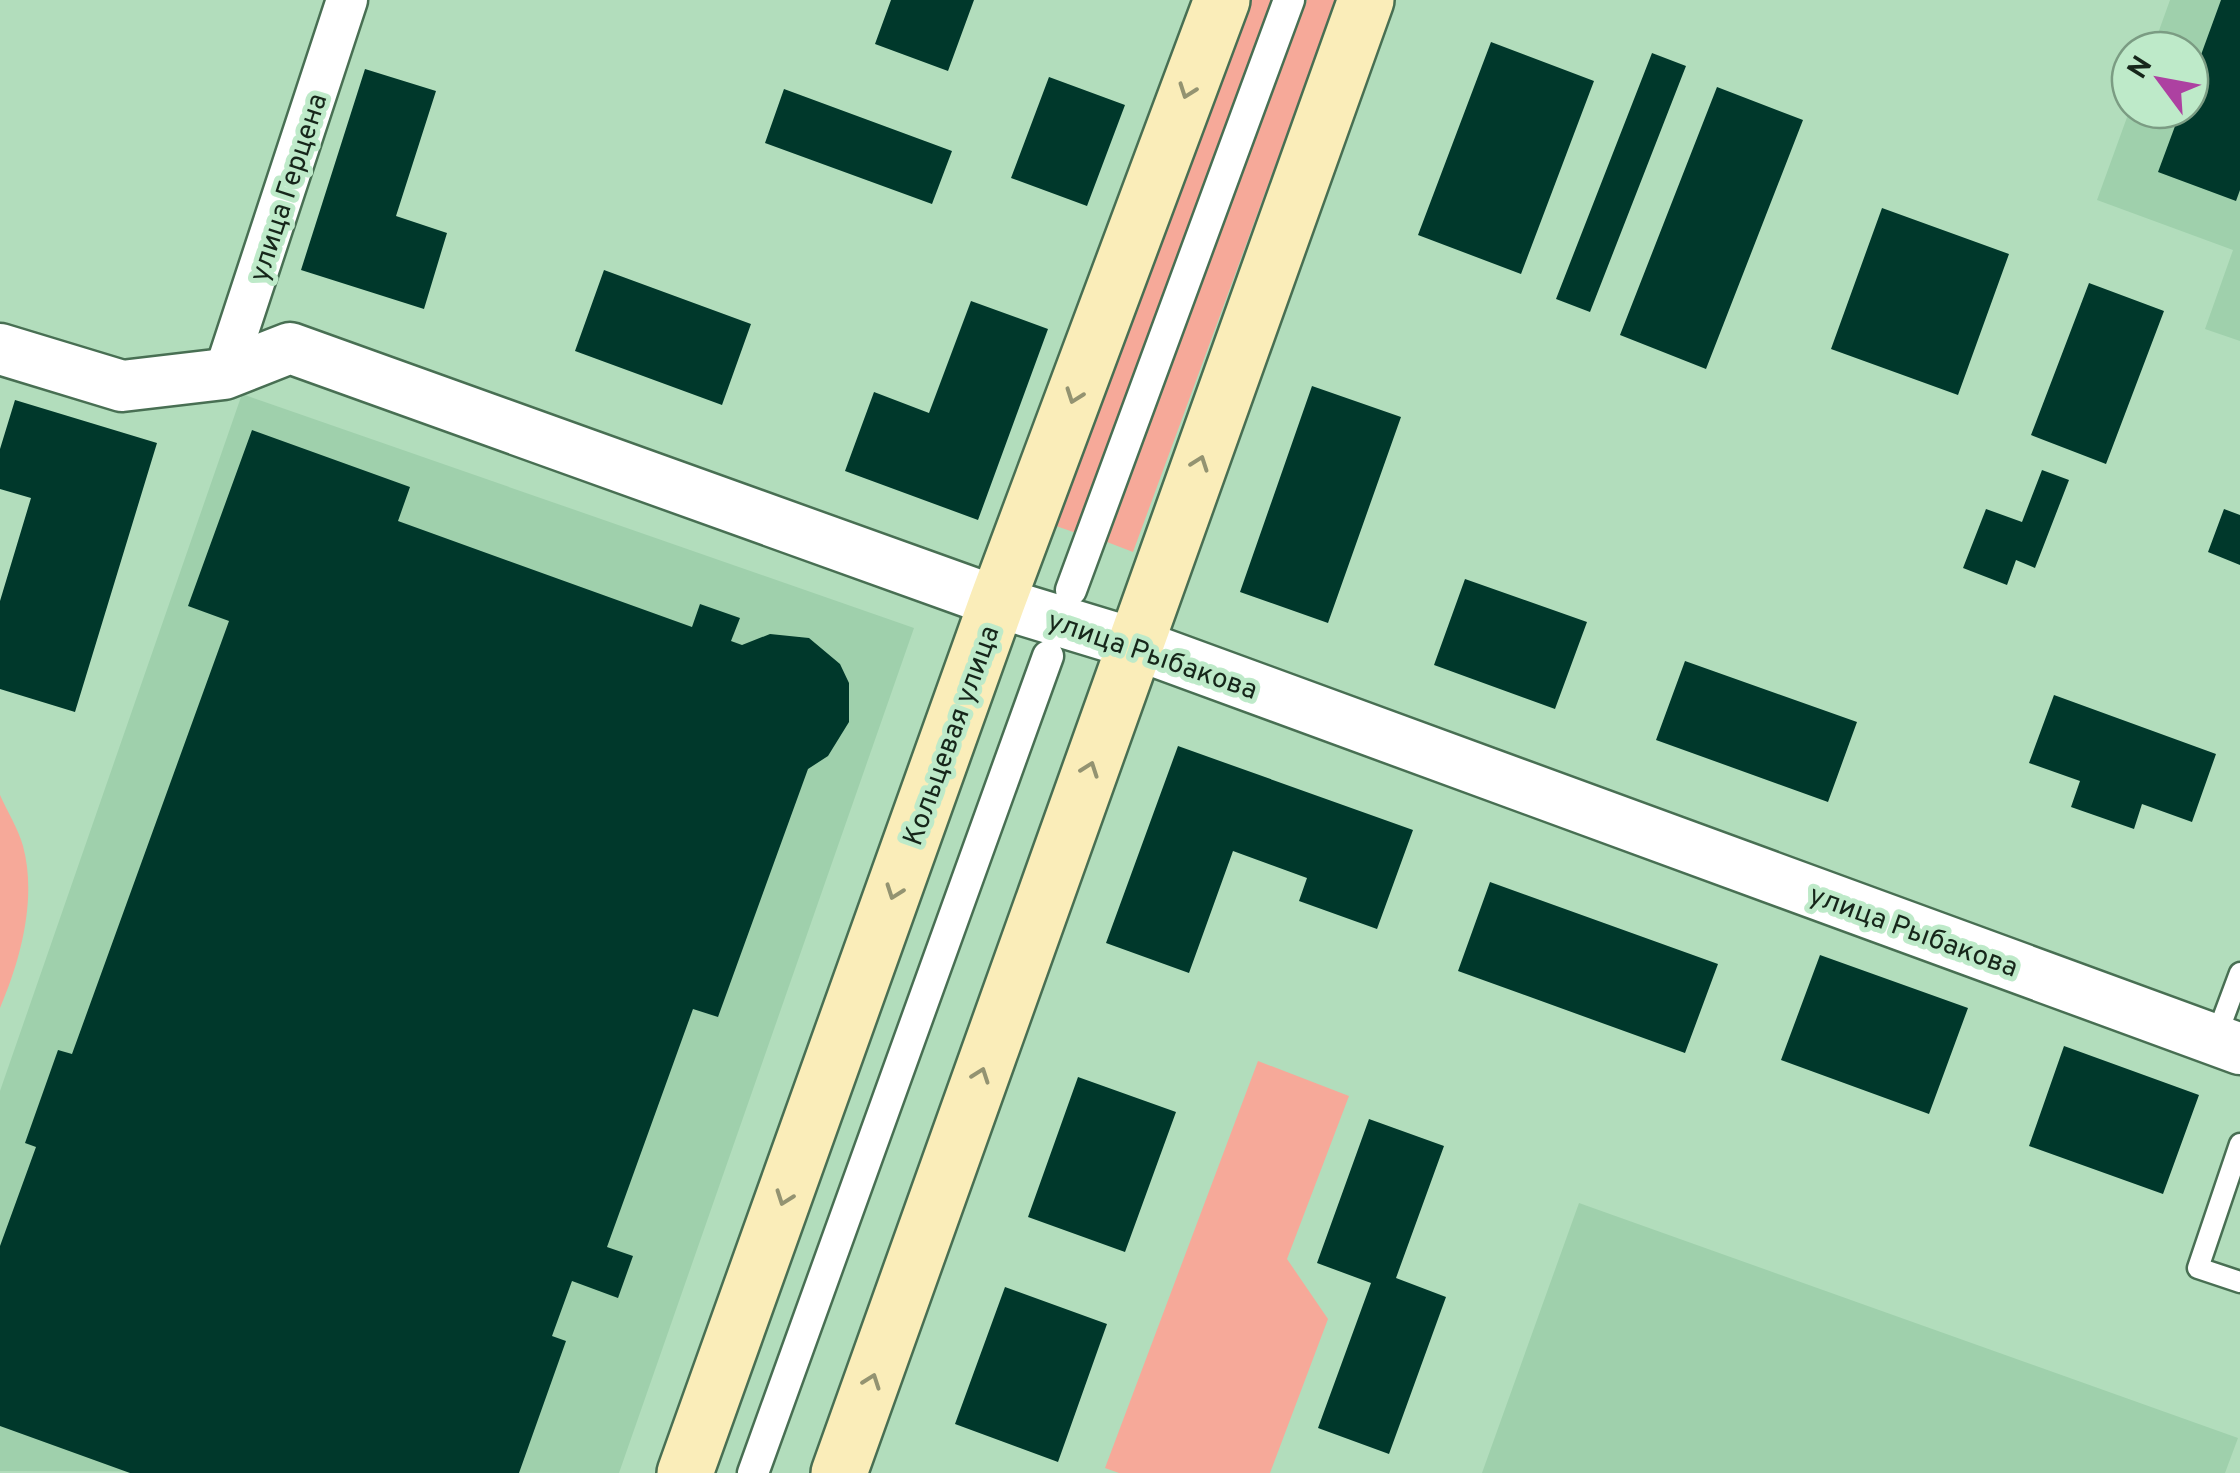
<svg xmlns="http://www.w3.org/2000/svg" width="2240" height="1473" font-family="Overpass,sans-serif">
  <rect width="100%" height="100%" fill="#b2ddbc"/>
  <path fill="#9fd0ac" d="M 2170,0 L 2240,0 L 2240,341 L 2205,329 L 2233,250 L 2097,200 L 2130,109 L 2190,110 L 2190,50 L 2152,50 Z
    M 242,394 L 914,628 L 619,1473 L 0,1471 L 0,1091 Z
    M 1579,1203 L 2238,1438 L 2225,1473 L 1482,1473 Z"/>
  <path fill="#f6a999" d="M 1248,0 L 1278,0 L 1082,535 L 1056,526 Z
    M 1307,0 L 1336,0 L 1133,552 L 1107,542 Z
    M 0,795 C 7,811 18,828 23,846 C 37,898 21,959 0,1008 Z
    M 1258,1061 L 1349,1096 L 1287,1259 L 1328,1319 L 1270,1473 L 1119,1473 L 1105,1468 Z"/>
  <path fill="#00382b" d="M 891,0 L 974,0 L 948,71 L 875,44 Z
    M 2221,0 L 2240,0 L 2240,190 L 2236,201 L 2158,172 L 2181,110 L 2190,110 L 2190,85 Z
    M 1491,42 L 1594,81 L 1521,274 L 1418,235 Z
    M 1652,53 L 1686,66 L 1590,312 L 1556,299 Z
    M 365,69 L 436,91 L 396,216 L 447,233 L 424,309 L 301,270 Z
    M 1049,77 L 1125,105 L 1087,206 L 1011,178 Z
    M 1717,87 L 1803,120 L 1706,369 L 1620,335 Z
    M 784,89 L 952,151 L 932,204 L 765,143 Z
    M 1882,208 L 2009,254 L 1958,395 L 1831,349 Z
    M 604,270 L 751,324 L 722,405 L 575,351 Z
    M 2089,283 L 2164,311 L 2106,464 L 2031,435 Z
    M 971,301 L 1048,329 L 978,520 L 845,471 L 874,392 L 929,413 Z
    M 1312,386 L 1401,417 L 1328,623 L 1240,592 Z
    M 15,400 L 157,443 L 75,712 L 0,689 L 0,601 L 31,498 L 0,489 L 0,449 Z
    M 252,430 L 410,487 L 398,521 L 692,627 L 700,604 L 740,618 L 731,641 L 742,645 L 770,634 L 809,638 L 840,664 L 849,683 L 849,722 L 828,756 L 808,769 L 718,1017 L 693,1009 L 607,1247 L 633,1256 L 618,1298 L 572,1281 L 552,1336 L 566,1341 L 519,1473 L 130,1473 L 0,1426 L 0,1246 L 36,1147 L 25,1143 L 58,1050 L 72,1054 L 229,621 L 188,606 Z
    M 2042,470 L 2069,480 L 2035,568 L 2016,560 L 2007,585 L 1963,568 L 1986,509 L 2022,522 Z
    M 2224,509 L 2240,515 L 2240,565 L 2208,552 Z
    M 1465,579 L 1587,622 L 1555,709 L 1434,665 Z
    M 1685,661 L 1857,722 L 1828,802 L 1656,740 Z
    M 2054,695 L 2216,754 L 2192,822 L 2142,804 L 2134,829 L 2071,807 L 2080,781 L 2029,763 Z
    M 1178,746 L 1413,830 L 1377,929 L 1299,901 L 1307,878 L 1233,851 L 1189,973 L 1106,943 Z
    M 1490,882 L 1718,964 L 1685,1053 L 1458,971 Z
    M 1820,955 L 1968,1008 L 1929,1114 L 1781,1060 Z
    M 2064,1046 L 2199,1095 L 2163,1194 L 2029,1146 Z
    M 1078,1077 L 1176,1112 L 1125,1252 L 1028,1217 Z
    M 1369,1119 L 1444,1146 L 1396,1278 L 1446,1297 L 1389,1454 L 1318,1428 L 1371,1283 L 1317,1263 Z
    M 1005,1287 L 1107,1324 L 1058,1462 L 955,1424 Z"/>
  <g fill="none" stroke-linecap="round" stroke-linejoin="round">
    <defs>
      <path id="service" d="M 2215,1040 L 2240,973
        M 2240,1144 L 2198,1268 L 2240,1282"/>
      <path id="pedestrian" d="M 1071,590 L 1289,0
        M 753,1473 L 1048,656"/>
      <path id="minor" d="M 224,374 L 347,0"/>
      <path id="tertiary" d="M 0,349 L 122,386 L 224,374 L 290,348 L 997,602 L 1135,644 L 2240,1049"/>
      <path id="secondary" d="M 685,1473 L 997,602 L 1222,0
        M 839,1473 L 1366,0"/>
    </defs>
    <use href="#service" stroke="#486f53" stroke-width="25"/>
    <use href="#pedestrian" stroke="#486f53" stroke-width="35"/>
    <use href="#minor" stroke="#486f53" stroke-width="45"/>
    <use href="#tertiary" stroke="#486f53" stroke-width="55"/>
    <use href="#secondary" stroke="#486f53" stroke-width="60"/>
    <use href="#service" stroke="#fff" stroke-width="20"/>
    <use href="#pedestrian" stroke="#fff" stroke-width="30"/>
    <use href="#minor" stroke="#fff" stroke-width="40"/>
    <use href="#tertiary" stroke="#fff" stroke-width="50"/>
    <use href="#secondary" stroke="#faedb9" stroke-width="55"/>
  </g>
  <defs><path id="oneway-chevron" d="M-2-3.5L2.5 0L-2 3.5" fill="none" stroke-width="1.6" stroke-linecap="round" stroke-linejoin="round" transform="scale(2.5)"/></defs>
  <g stroke="#939371">
    <use href="#oneway-chevron" transform="translate(1187 91) rotate(110)"/>
    <use href="#oneway-chevron" transform="translate(1074 396) rotate(110)"/>
    <use href="#oneway-chevron" transform="translate(1200 463) rotate(-70)"/>
    <use href="#oneway-chevron" transform="translate(1090 769) rotate(-70)"/>
    <use href="#oneway-chevron" transform="translate(894 892) rotate(110)"/>
    <use href="#oneway-chevron" transform="translate(981 1075) rotate(-70)"/>
    <use href="#oneway-chevron" transform="translate(784 1198) rotate(110)"/>
    <use href="#oneway-chevron" transform="translate(872 1381) rotate(-70)"/>
  </g>
  <g text-anchor="middle" stroke-width="10" stroke-linejoin="round" paint-order="stroke">
    <g font-size="28" fill="#16261a" stroke="#beeac9">
      <text transform="translate(287 187) rotate(-72)" y="10">улица Герцена</text>
      <text transform="translate(1153 654) rotate(19)" y="10">улица Рыбакова</text>
      <text transform="translate(950 735) rotate(-70)" y="10">Кольцевая улица</text>
      <text transform="translate(1914 930) rotate(20)" y="10">улица Рыбакова</text>
    </g>
  </g>
  <g transform="translate(2160 80) rotate(302)"><circle r="48" fill="#beeac9" stroke="#7b9c83" stroke-width="2.5"/>
  <path d="M0-8L18 38L0 25L-18 38Z" fill="#ad41a1"/>
  <text y="-15" font-size="28" font-weight="bold" text-anchor="middle" fill="#16261a">N</text>
  </g>
</svg>
